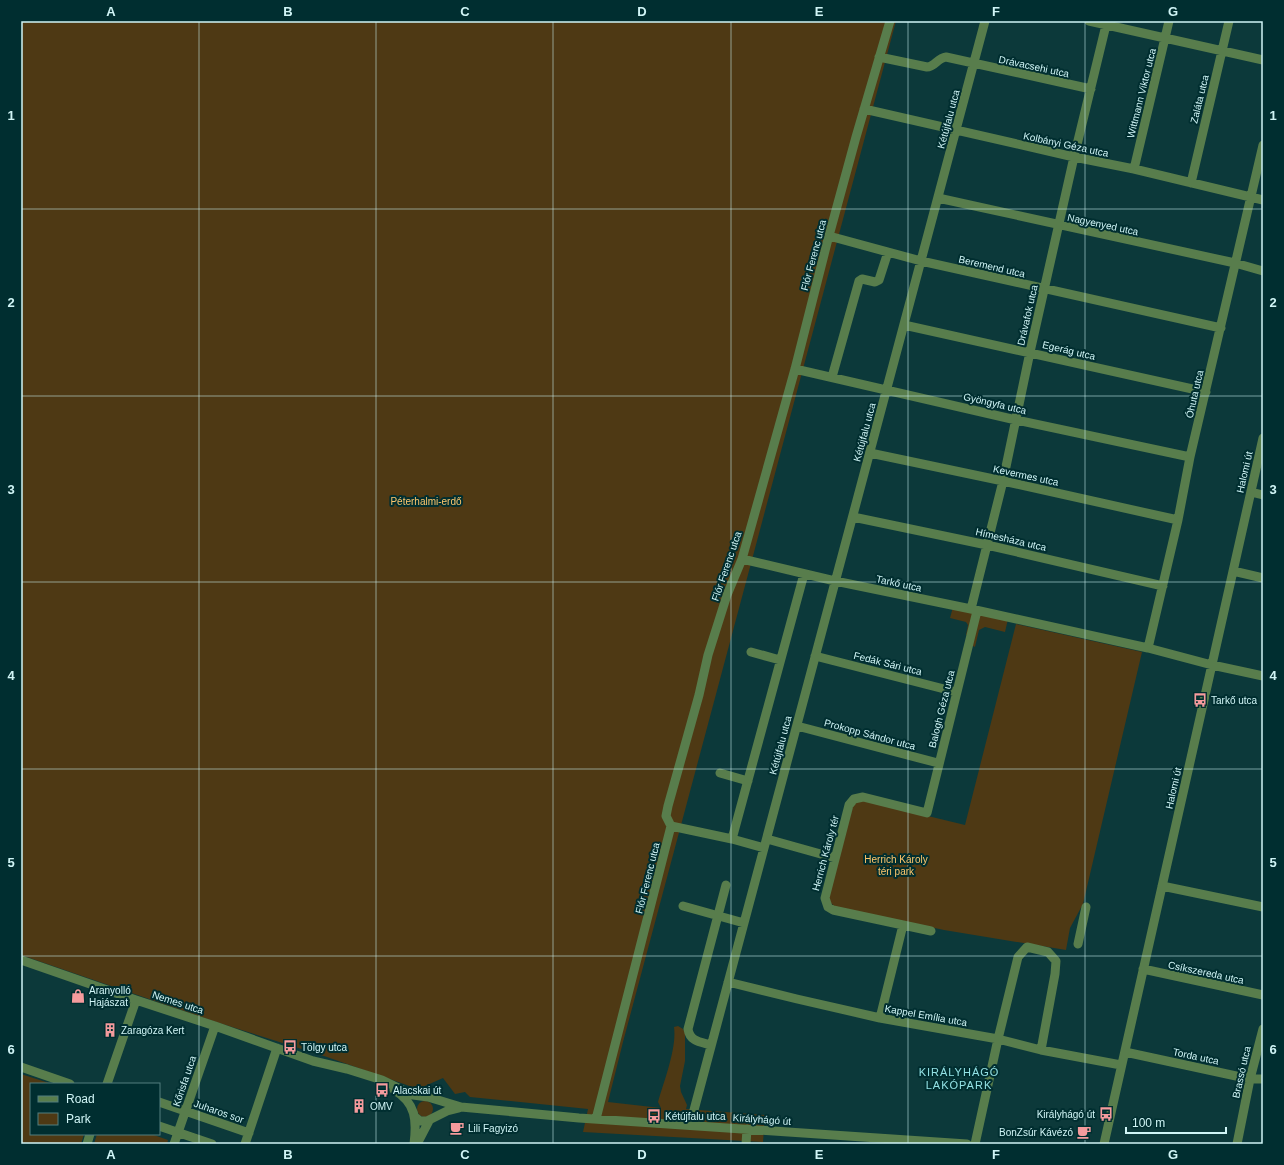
<svg xmlns="http://www.w3.org/2000/svg" width="1284" height="1165" font-family="Arial,sans-serif">
  <rect width="100%" height="100%" fill="#0c393a"/>
  <path fill="#4e3914" d="M 21,21 L 896,21 L 623,1042 L 608,1102 L 661,1108 L 658,1102 C 664,1081 677,1048 674,1027 L 678,1026 L 683,1029 L 685,1033 L 685,1061 L 680,1086 L 681,1092 L 687,1105 L 686,1109 L 765,1115 L 763,1142 L 583,1132 L 588,1109 L 470,1097 L 465,1092 L 455,1094 L 443,1078 L 418,1089 L 327,1057 L 216,1022 L 21,955 Z
    M 953,607 L 975,612 L 969,635 L 966,635 L 968,625 L 966,622 L 950,618 Z
    M 978,613 L 1008,619 L 1005,632 L 985,627 L 979,630 L 975,647 L 971,645 Z
    M 1016,624 L 1142,652 L 1083,904 L 1070,928 L 1066,950 L 944,930 L 835,907 L 828,900 L 853,803 L 862,800 L 965,825 Z
    M 21,1074 L 52,1084 L 31,1084 L 31,1134 L 84,1134 L 81,1144 L 21,1144 Z
    M417 1109a8 8 0 1 1 16 0a8 8 0 1 1-16 0Z
    M 97,1134 L 151,1134 L 168,1140 L 167,1144 L 94,1144 Z"/>
  <g fill="none" stroke-linecap="round" stroke-linejoin="round">
    <path stroke="#587d4c" stroke-width="9" d="M 1089,21 L 1263,60
      M 879,57 L 927,67 C 935,67 937,58 946,57 L 1091,89
      M 864,109 L 1074,157 L 1134,169 L 1263,200
      M 1134,169 L 1169,21
      M 1191,183 L 1229,21
      M 938,198 L 1235,263 L 1263,271
      M 829,236 L 921,261 L 1221,328
      M 904,325 L 1206,392
      M 795,369 L 1016,420 L 1190,457
      M 832,377 L 859,281 L 862,279 L 875,282 L 879,280 L 888,252
      M 870,453 L 1003,481 L 1178,520
      M 1251,492 L 1263,495
      M 853,517 L 987,545 L 1163,586
      M 742,559 L 835,581 L 971,609 L 1148,648 L 1212,665 L 1263,676
      M 1233,571 L 1263,578
      M 971,609 L 1003,481 L 1030,352 L 1074,157 L 1107,21
      M 1148,648 L 1178,520 L 1190,457 L 1263,145
      M 751,652 L 780,660
      M 815,656 L 956,692
      M 797,726 L 938,763
      M 720,773 L 748,781
      M 671,826 L 732,839 L 764,848
      M 732,839 L 804,574
      M 767,839 L 835,858
      M 1162,886 L 1263,907
      M 683,906 L 744,923
      M 931,931 L 833,910 L 828,907 L 825,898 L 849,805 L 854,799 L 863,797 L 927,813 L 977,611
      M 1078,944 L 1086,907
      M 21,960 L 136,1000 L 215,1026 L 313,1061 L 347,1069 L 382,1080 L 413,1095 L 428,1097 L 461,1107 L 579,1118 L 967,1144
      M 1143,969 L 1263,995
      M 728,982 L 797,999 L 880,1018 L 998,1039 L 1041,1050 L 1121,1065
      M 880,1018 L 903,925
      M 711,1045 C 701,1042 690,1042 688,1029 L 726,885
      M 1125,1052 L 1250,1079 L 1263,1079
      M 21,1067 L 70,1084
      M 107,1084 L 136,1000
      M 394,1090 C 416,1103 417,1120 414,1144
      M 159,1102 L 249,1133
      M 415,1117 L 420,1121 L 427,1121 L 447,1111 L 459,1108
      M 596,1119 L 671,826 L 666,816 L 668,806 L 699,695 L 708,655 L 727,595 L 742,559 L 795,369 L 827,243 L 856,137 L 890,21
      M 690,1125 L 985,21
      M 159,1126 L 212,1144
      M 87,1144 L 90,1134
      M 174,1144 L 215,1026
      M 245,1144 L 277,1048
      M 417,1144 L 429,1121
      M 746,1144 L 747,1129
      M 975,1144 L 998,1039 L 1018,957 L 1027,947 L 1048,952 L 1056,961 L 1055,974 L 1041,1050
      M 1104,1144 L 1263,438
      M 1237,1144 L 1250,1079 L 1263,1029"/>
  </g>
  <path fill="none" stroke="#d0f5f6" stroke-width="1" stroke-opacity="0.55" d="M 199,21 L 199,1144M 376,21 L 376,1144M 553,21 L 553,1144M 731,21 L 731,1144M 908,21 L 908,1144M 1085,21 L 1085,1144M 21,209 L 1263,209M 21,396 L 1263,396M 21,582 L 1263,582M 21,769 L 1263,769M 21,956 L 1263,956"/>
  <defs>
    <symbol id="bus-bare" viewBox="-9 -9 18 18"><path d="M-5-6H5V4H4V6H2V4H-2V6H-4V4H-5ZM-3.5-4V0h7V-4ZM-3.5 1.2v1.5H-2V1.2ZM2 1.2v1.5H3.5V1.2Z" fill="#f59b9d" stroke="#002e30" stroke-width="2.5" paint-order="stroke"/></symbol>
    <symbol id="shop-bare" viewBox="-9 -9 18 18"><path d="M-5-2.5h2.3a2.7 3.5 0 0 1 5.4 0H5L5.5 6h-11ZM-1.5-2.5h3a1.5 2.3 0 0 0-3 0Z" fill="#f59b9d" stroke="#002e30" stroke-width="2.5" paint-order="stroke"/></symbol>
    <symbol id="building-bare" viewBox="-9 -9 18 18"><path d="M-4-6H4V6H1V3H-1V6H-4ZM-2.5-4.3h1.7v1.8h-1.7ZM.8-4.3h1.7v1.8H.8ZM-2.5-1h1.7V.8h-1.7ZM.8-1h1.7V.8H.8Z" fill="#f59b9d" stroke="#002e30" stroke-width="2.5" paint-order="stroke"/></symbol>
    <symbol id="cafe-bare" viewBox="-9 -9 18 18"><path d="M-5.5-4.5H6V0H3Q3 3.5 0 3.5H-2.5Q-5.5 3.5-5.5 0ZM3-3.2v2h1.7v-2ZM-6 4.5H4V6H-6Z" fill="#f59b9d" stroke="#002e30" stroke-width="2.5" paint-order="stroke"/></symbol>
  </defs>
  <g fill-rule="evenodd">
    <use href="#bus-bare" x="1190" y="690" width="20" height="20"/>
    <use href="#shop-bare" x="68" y="986" width="20" height="20"/>
    <use href="#building-bare" x="100" y="1020" width="20" height="20"/>
    <use href="#bus-bare" x="280" y="1037" width="20" height="20"/>
    <use href="#bus-bare" x="372" y="1080" width="20" height="20"/>
    <use href="#building-bare" x="349" y="1096" width="20" height="20"/>
    <use href="#bus-bare" x="1096" y="1104" width="20" height="20"/>
    <use href="#bus-bare" x="644" y="1106" width="20" height="20"/>
    <use href="#cafe-bare" x="447" y="1118" width="20" height="20"/>
    <use href="#cafe-bare" x="1074" y="1122" width="20" height="20"/>
  </g>
  <g text-anchor="middle" stroke-width="4" stroke-linejoin="round" paint-order="stroke">
    <g font-size="10" fill="#d0f5f6" stroke="#002e30">
      <text transform="translate(1034 66) rotate(12)" y="4">Drávacsehi utca</text>
      <text transform="translate(1141 93) rotate(-76)" y="4">Wittmann Viktor utca</text>
      <text transform="translate(1199 99) rotate(-76)" y="4">Zaláta utca</text>
      <text transform="translate(948 119) rotate(-75)" y="4">Kétújfalu utca</text>
      <text transform="translate(1066 144) rotate(12)" y="4">Kolbányi Géza utca</text>
      <text transform="translate(1103 224) rotate(12)" y="4">Nagyenyed utca</text>
      <text transform="translate(813 255) rotate(-75)" y="4">Flór Ferenc utca</text>
      <text transform="translate(992 266) rotate(13)" y="4">Beremend utca</text>
      <text transform="translate(1027 315) rotate(-77)" y="4">Drávafok utca</text>
      <text transform="translate(1069 350) rotate(13)" y="4">Egerág utca</text>
      <text transform="translate(1194 394) rotate(-77)" y="4">Óhuta utca</text>
      <text transform="translate(995 403) rotate(13)" y="4">Gyöngyfa utca</text>
      <text transform="translate(864 432) rotate(-75)" y="4">Kétújfalu utca</text>
      <text transform="translate(1244 472) rotate(-77)" y="4">Halomi út</text>
      <text transform="translate(1026 475) rotate(12)" y="4">Kevermes utca</text>
      <text transform="translate(1011 539) rotate(13)" y="4">Hímesháza utca</text>
      <text transform="translate(726 566) rotate(-71)" y="4">Flór Ferenc utca</text>
      <text transform="translate(899 583) rotate(12)" y="4">Tarkő utca</text>
      <text transform="translate(888 663) rotate(14)" y="4">Fedák Sári utca</text>
      <text transform="translate(941 709) rotate(-76)" y="4">Balogh Géza utca</text>
      <text transform="translate(870 734) rotate(15)" y="4">Prokopp Sándor utca</text>
      <text transform="translate(780 745) rotate(-75)" y="4">Kétújfalu utca</text>
      <text transform="translate(1173 788) rotate(-77)" y="4">Halomi út</text>
      <text transform="translate(825 853) rotate(-75)" y="4">Herrich Károly tér</text>
      <text transform="translate(647 878) rotate(-76)" y="4">Flór Ferenc utca</text>
      <text transform="translate(1206 972) rotate(12)" y="4">Csíkszereda utca</text>
      <text transform="translate(178 1002) rotate(18)" y="4">Nemes utca</text>
      <text transform="translate(926 1015) rotate(10)" y="4">Kappel Emília utca</text>
      <text transform="translate(1196 1056) rotate(12)" y="4">Torda utca</text>
      <text transform="translate(1241 1072) rotate(-77)" y="4">Brassó utca</text>
      <text transform="translate(184 1081) rotate(-71)" y="4">Kőrisfa utca</text>
      <text transform="translate(219 1111) rotate(19)" y="4">Juharos sor</text>
      <text transform="translate(762 1119) rotate(4)" y="4">Királyhágó út</text>
    </g>
    <g font-size="10" fill="#fec76d" stroke="#002e30">
      <text x="426" y="505">Péterhalmi-erdő</text>
      <text x="896" y="863">Herrich Károly<tspan x="896" dy="12">téri park</tspan></text>
    </g>
    <g font-size="10" fill="#d0f5f6" stroke="#002e30" text-anchor="start">
      <text x="1211" y="704">Tarkő utca</text>
      <text x="89" y="994">Aranyolló<tspan x="89" dy="12">Hajászat</tspan></text>
      <text x="121" y="1034">Zaragóza Kert</text>
      <text x="301" y="1051">Tölgy utca</text>
      <text x="393" y="1094">Alacskai út</text>
      <text x="370" y="1110">OMV</text>
      <text x="1095" y="1118" text-anchor="end">Királyhágó út</text>
      <text x="665" y="1120">Kétújfalu utca</text>
      <text x="468" y="1132">Lili Fagyizó</text>
      <text x="1073" y="1136" text-anchor="end">BonZsúr Kávézó</text>
    </g>
    <g font-size="11" letter-spacing="1" fill="#93e2e5" stroke="#002e30">
      <text x="959" y="1076">KIRÁLYHÁGÓ<tspan x="959" dy="13">LAKÓPARK</tspan></text>
    </g>
  </g>
  <rect width="1284" height="1165" fill="none" stroke="#002e30" stroke-width="44"/>
  <rect x="30" y="1083" width="130" height="52" fill="#002e30" stroke="#537e7f"/>
  <rect x="38" y="1096" width="20" height="6" fill="#587d4c" stroke="#537e7f"/>
  <text x="66" y="1103" font-size="12" fill="#d0f5f6">Road</text>
  <rect x="38" y="1113" width="20" height="12" fill="#4e3914" stroke="#537e7f"/>
  <text x="66" y="1123" font-size="12" fill="#d0f5f6">Park</text>
  <path d="M1126 1127v6h100v-6" fill="none" stroke="#d0f5f6" stroke-width="2"/>
  <text x="1132" y="1127" font-size="12" fill="#d0f5f6" stroke="#002e30" stroke-width="3" paint-order="stroke">100 m</text>
  <rect x="22" y="22" width="1240" height="1121" fill="none" stroke="#d0f5f6" stroke-width="1.5"/>
  <g font-size="13" text-anchor="middle" font-weight="bold" fill="#d0f5f6">
    <text x="111" y="16">A</text>
    <text x="288" y="16">B</text>
    <text x="465" y="16">C</text>
    <text x="642" y="16">D</text>
    <text x="819" y="16">E</text>
    <text x="996" y="16">F</text>
    <text x="1173" y="16">G</text>
    <text x="11" y="120">1</text>
    <text x="1273" y="120">1</text>
    <text x="11" y="307">2</text>
    <text x="1273" y="307">2</text>
    <text x="11" y="494">3</text>
    <text x="1273" y="494">3</text>
    <text x="11" y="680">4</text>
    <text x="1273" y="680">4</text>
    <text x="11" y="867">5</text>
    <text x="1273" y="867">5</text>
    <text x="11" y="1054">6</text>
    <text x="1273" y="1054">6</text>
    <text x="111" y="1159">A</text>
    <text x="288" y="1159">B</text>
    <text x="465" y="1159">C</text>
    <text x="642" y="1159">D</text>
    <text x="819" y="1159">E</text>
    <text x="996" y="1159">F</text>
    <text x="1173" y="1159">G</text>
  </g>
</svg>
